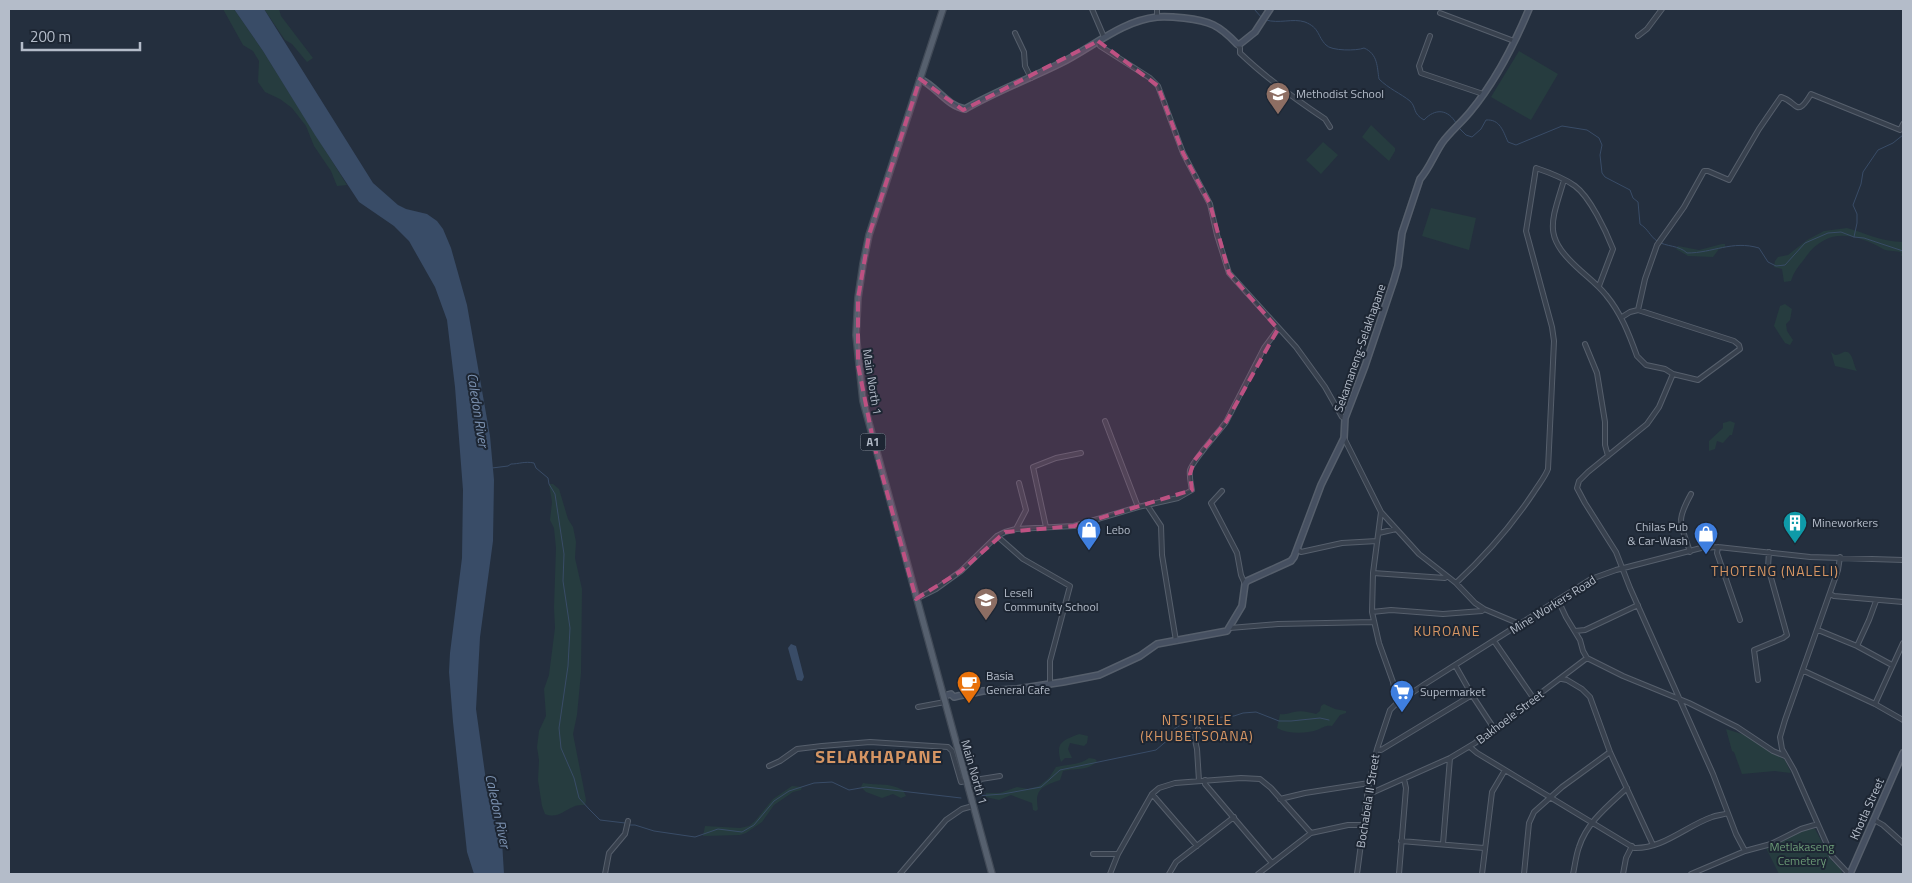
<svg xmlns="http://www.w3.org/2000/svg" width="1912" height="883" font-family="'Titillium Web',sans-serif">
  <rect width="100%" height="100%" fill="#242f3e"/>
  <path fill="#263c3f" d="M 223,9 L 234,9 L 263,51 L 347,185 L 337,186 L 331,171 L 314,146 L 306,126 L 292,108 L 280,99 L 265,92 L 258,82 L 259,61 L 253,51 L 243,45 Z
    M 264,9 L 279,9 L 281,16 L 313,58 L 307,62 L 292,44 L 285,40 Z
    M 1519,51 L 1558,74 L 1531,120 L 1491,97 Z
    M 1371,125 L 1395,148 L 1395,151 L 1389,161 L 1362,137 Z
    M 1323,142 L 1338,155 L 1321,174 L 1306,160 Z
    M 1431,208 L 1476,218 L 1469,250 L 1422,236 Z
    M 1847,228 C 1865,233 1883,242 1903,242 L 1903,258 L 1901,255 L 1902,253 C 1896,250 1889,252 1883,249 C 1854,233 1827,227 1805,258 C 1799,266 1794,271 1791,281 L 1784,282 L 1782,269 L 1774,267 L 1775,261 L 1778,257 L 1788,255 L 1807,240 L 1824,231 Z
    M 1722,244 L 1725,244 L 1725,247 L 1719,249 L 1713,257 L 1688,256 L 1676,249 L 1678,246 L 1699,250 Z
    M 1785,304 L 1792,309 L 1790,320 L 1786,324 L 1787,331 L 1793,340 L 1790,345 L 1785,343 L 1774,326 L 1780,306 Z
    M 1831,352 L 1835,355 C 1838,355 1841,353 1844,352 C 1853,350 1853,365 1857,371 L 1835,366 Z
    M 1730,421 L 1735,423 L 1732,435 L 1730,435 L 1723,443 L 1717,441 L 1715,449 L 1709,451 L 1709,441 L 1723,428 L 1723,423 Z
    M 549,484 L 553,484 L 559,489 L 568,519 L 573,527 L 576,542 L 575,558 L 582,589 L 581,673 L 577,715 L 573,734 L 586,800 L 585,805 C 581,805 576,805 573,807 C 563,811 557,819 545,814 L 542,806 L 538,780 L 539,760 L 537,747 L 539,731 L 546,716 L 544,689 L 549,675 L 555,628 L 554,608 L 556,548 L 554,528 L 550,520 L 552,502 Z
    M 1324,704 L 1335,709 L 1346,711 L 1346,713 L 1340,715 L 1332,726 C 1325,725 1323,728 1317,730 C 1305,734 1288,734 1277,728 L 1280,714 C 1286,715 1288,713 1294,712 C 1301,710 1309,712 1316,714 L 1320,711 L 1321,706 Z
    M 1726,729 L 1745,735 L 1785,760 L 1791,773 L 1775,771 L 1742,774 L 1734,752 L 1732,751 Z
    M 1079,734 L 1088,736 L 1087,743 L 1084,746 L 1070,743 L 1068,749 L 1072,758 L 1065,758 L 1061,762 C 1055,742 1062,741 1079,734 Z
    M 1089,758 L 1095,759 L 1097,761 C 1089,771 1075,768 1063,771 L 1060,780 C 1043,786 1034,789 1038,809 L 1036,811 L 1033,810 L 1032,803 L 1011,795 L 999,800 L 986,797 L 986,793 L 1000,793 L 1017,787 L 1028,789 L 1039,786 L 1049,778 L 1056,767 C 1068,764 1080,765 1089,758 Z
    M 863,783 C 879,786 887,782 903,790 L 906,796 L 901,798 L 893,794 L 882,798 L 866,792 L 861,787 Z
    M 792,786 L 802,787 L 801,790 L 793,792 L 774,805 L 762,822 L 746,833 L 740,835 L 703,836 L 705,826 L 740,828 L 749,826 L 755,821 L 773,799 Z
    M 1812,828 L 1815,829 L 1832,861 L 1841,868 L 1842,874 L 1779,874 L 1766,848 L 1785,837 Z"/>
  <path fill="#394c67" d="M 234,9 L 264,9 L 373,183 L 398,205 L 406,209 L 427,214 L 437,221 L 443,229 L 451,248 L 467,305 L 490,436 L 494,480 L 493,541 L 480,637 L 476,709 L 488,795 L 502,841 L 504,874 L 474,874 L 467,852 L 453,722 L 449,672 L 450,653 L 462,558 L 463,490 L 455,387 L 447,320 L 435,287 L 409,241 L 394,226 L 359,202 L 315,135 L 263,51 Z
    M 791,644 L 796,646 L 804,677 L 802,681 L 797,680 L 788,648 Z"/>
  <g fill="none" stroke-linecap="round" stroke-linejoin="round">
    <path stroke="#394c67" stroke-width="1" d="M 1254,9 L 1263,19
      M 1266,20 C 1279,24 1293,18 1305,22 C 1320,28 1317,36 1326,45 C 1331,51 1357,51 1364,48 C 1378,54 1377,67 1379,79 C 1389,89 1400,93 1410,101 C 1417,108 1412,113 1424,120 C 1435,108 1448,109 1456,123
      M 1459,128 L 1466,135 L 1472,137 L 1481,129 L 1486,120 C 1500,119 1503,131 1508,142 L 1516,145 L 1562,126 L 1587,130 L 1599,138 L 1602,145 L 1600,155 L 1602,173 L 1605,177 L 1630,190 L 1633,198 L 1638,202 L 1640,224 C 1648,229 1650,236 1657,241 C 1666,247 1679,245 1687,253 C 1713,253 1732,240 1759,248 L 1768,262 L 1776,266 L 1785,265 L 1805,243 L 1828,233 L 1841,232 L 1854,237 L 1864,238 L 1903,251
      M 1854,237 L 1857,223 L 1857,214 L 1853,205 L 1861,184 L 1863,172 L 1878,150 L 1893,143 L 1903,135
      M 492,468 L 508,466 L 511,464 C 519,464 525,461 534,463 L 536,468 L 548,478 L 549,484 L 555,494 L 564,554 L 563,581 L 570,628 L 568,666 L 559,728 L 561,748 L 574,778 L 579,798 L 589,809 L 600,820 L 625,823
      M 976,796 L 1003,794 L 1041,787 L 1060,770 L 1156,750 L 1170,738 L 1172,731 L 1177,727 L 1190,720 L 1234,716 L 1243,713 L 1256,712 L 1279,721 L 1291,721 L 1320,718 L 1329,720
      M 629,825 L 635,825 L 654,831 L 695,837 L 718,829 L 742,832 L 754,825 L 774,801 L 789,791 L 814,783 L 832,782 L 849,790 L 866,787 L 961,798"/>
    <defs>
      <path id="street" d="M 1092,9 L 1104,37
        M 1440,13 L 1514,41
        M 1157,17 L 1157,9
        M 1015,33 L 1024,52 L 1025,66 L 1031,78
        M 1430,36 L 1419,66 L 1421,73 L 1483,94
        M 1638,36 L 1647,29 L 1662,9
        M 1098,41 L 1100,46 L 1150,78 L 1158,86 L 1183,153 L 1210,204 L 1217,235 L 1229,273 L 1296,347 L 1325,387 L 1342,417 L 1345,418
        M 1237,44 L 1240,48 L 1240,53 C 1266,78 1295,99 1325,119 L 1330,127
        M 1564,180 C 1550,226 1543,237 1581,271 C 1590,279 1599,286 1606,295 C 1621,313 1629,334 1637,356 L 1646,365 L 1665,369 L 1673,374 L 1698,380 L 1740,349 L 1739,345 L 1734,341 L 1638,310
        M 1622,317 L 1630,312 L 1638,310 L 1645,279 L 1657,245 L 1684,207 L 1704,171 L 1708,171 L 1729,180 L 1759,129 L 1781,97 C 1798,102 1796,119 1811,94 L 1900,130 L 1903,124
        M 1585,344 L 1597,373 L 1605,422 L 1605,445 L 1608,456
        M 1673,374 L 1659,407 L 1647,424 L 1588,472 L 1579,481 L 1577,488 L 1585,503 L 1616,552 L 1630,588 L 1713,774 L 1736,834 L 1745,851
        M 1105,421 L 1138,507
        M 1344,438 L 1381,512 L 1373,573 L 1372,612 L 1379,643 L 1393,682 L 1397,703
        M 874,445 L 879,443 L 883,439
        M 1222,491 L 1211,503 L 1237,553 L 1241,575 L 1245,584
        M 1147,505 L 1161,526 L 1162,555 L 1176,641
        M 1381,512 L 1419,554 L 1456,583 L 1475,603 L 1484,609 L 1515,622 L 1519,627
        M 1046,527 L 1033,467 L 1056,458 L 1081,453
        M 1016,529 L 1026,510 L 1019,483
        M 1379,533 L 1396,529
        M 997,536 L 1023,559 L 1070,586 L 1050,661 L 1050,684
        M 1718,547 L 1717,553 L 1740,620
        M 1297,549 L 1301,552 L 1342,543 L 1377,541
        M 1690,552 C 1681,523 1675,523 1691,494
        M 1840,557 L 1838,570 L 1785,720 L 1780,737 L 1782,749 L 1794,770 L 1832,856 L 1849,874
        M 1373,573 L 1445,578 L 1446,576
        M 1456,583 C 1485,556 1512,525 1534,492 C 1539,484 1545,477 1548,469 L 1554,341 L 1552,327 L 1526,231 L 1536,168 C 1548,172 1564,178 1575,186 C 1590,197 1606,231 1613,249 L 1599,286
        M 1830,594 L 1834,596 L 1903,602
        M 916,599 L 936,589 L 961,571 L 997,536 L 1005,532 L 1016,529 L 1074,526 L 1138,507 L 1178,498 L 1192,490 C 1191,484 1189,477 1190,470 C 1193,460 1218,433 1226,422 L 1264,348 L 1278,329
        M 1372,612 L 1391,610 L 1443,614 L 1482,611 L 1484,609
        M 1230,628 L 1278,624 L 1374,622
        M 1818,630 L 1857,646 L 1892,665
        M 1575,631 L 1585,630 L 1638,605
        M 1494,641 L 1534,699
        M 1857,646 L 1869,620 L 1876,601
        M 1587,658 L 1623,676 L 1689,703 L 1737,727 L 1773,751 L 1785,756
        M 1455,665 L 1472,695 L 1495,730
        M 1804,671 L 1875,704 L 1903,720
        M 1562,679 L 1567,680 L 1582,689 L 1590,697 L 1610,752 L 1653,845
        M 1758,680 L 1754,650 L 1783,638 L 1787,635 L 1768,567 L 1769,552
        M 1875,704 L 1903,643
        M 918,707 L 945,702
        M 1198,729 L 1194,736 L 1197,749 L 1199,781
        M 1470,747 L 1477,753 L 1634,848 C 1663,849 1686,826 1712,817 C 1717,815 1723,815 1728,813
        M 1377,749 L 1381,750 L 1472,695
        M 769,766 L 780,761 L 797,749 L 822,746 L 870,742 L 948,747 L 952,751 L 961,782 L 966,781
        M 1205,780 L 1205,784 L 1272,863
        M 968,788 L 977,784 L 981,779 L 1000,776
        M 1152,794 L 1197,846
        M 1367,795 L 1450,758 L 1475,743 L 1587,658 L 1583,651 L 1580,640 L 1566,617 L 1558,600
        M 1280,799 L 1305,793 L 1369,783
        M 1874,820 L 1883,825 L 1903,843
        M 1401,841 L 1484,848
        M 1443,844 L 1450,758
        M 1093,854 L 1118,854
        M 605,874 L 609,853 L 625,834 L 628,821
        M 900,874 L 946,820 L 962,809 L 973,806
        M 1110,874 L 1118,854 L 1152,794 L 1159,788 L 1175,783 L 1241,778 L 1260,779 L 1271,788 L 1311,833
        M 1169,874 L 1176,862 L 1234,817
        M 1258,874 L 1311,833 L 1348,825 L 1363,825
        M 1357,874 L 1369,783 L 1377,749 L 1390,710 L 1397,703 L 1425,684 L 1591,579 L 1616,570 L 1701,548 L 1718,547 L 1810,557 L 1903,560
        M 1399,874 L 1406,788 L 1404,779
        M 1482,874 L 1492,792 L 1505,770
        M 1524,874 L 1529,823 L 1534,812 L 1562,787 L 1610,752
        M 1573,874 C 1575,865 1576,855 1579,847 C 1587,822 1608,806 1627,788
        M 1623,874 L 1626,858 L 1632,846
        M 1691,874 L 1745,851 L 1771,844 L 1801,829 L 1818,824"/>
      <path id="secondary" d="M 920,79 C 936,86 947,106 965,109 C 996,91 1029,79 1061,63 C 1093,47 1121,21 1157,17 C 1166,16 1175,17 1184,18 C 1210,21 1219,25 1237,44 L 1240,44 L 1255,32 L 1270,9
        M 944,696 L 951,694 L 954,697 L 958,696 L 983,691 L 1017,689 L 1063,682 L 1099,675 L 1140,656 L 1157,644 L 1227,631 L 1242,606 L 1245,584 L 1247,581 L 1291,561 L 1294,557 L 1321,485 L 1344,438 L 1345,418 L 1365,366 L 1394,280 L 1398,266 L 1402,233 L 1420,179 C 1429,169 1434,155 1442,143 C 1450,132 1461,123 1470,112 C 1495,82 1514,45 1529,9
        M 1850,874 L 1903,753"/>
      <path id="primary" d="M 943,9 L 869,235 L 863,264 L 858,298 L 856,335 L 863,401 L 992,874"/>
    </defs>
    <use href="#street" stroke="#565f6c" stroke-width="6"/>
    <use href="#secondary" stroke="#565f6c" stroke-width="8"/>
    <use href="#primary" stroke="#414a57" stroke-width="8"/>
    <use href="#street" stroke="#38414e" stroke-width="4"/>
    <use href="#secondary" stroke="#465061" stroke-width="5"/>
    <use href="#primary" stroke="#56606e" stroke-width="5.5"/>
  </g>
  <path fill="#bd5182" fill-opacity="0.2" stroke="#bd5182" stroke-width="4" stroke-dasharray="10 6" stroke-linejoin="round" d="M 1098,41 L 1158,86 L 1183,153 L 1210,204 L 1229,273 L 1278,329 L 1226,422 L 1194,461 L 1190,474 L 1192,490 L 1074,526 L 1005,532 L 961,571 L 916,599 L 874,445 L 858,365 L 858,298 L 869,235 L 920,79 L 963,110 Z"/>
  <defs>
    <symbol id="school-pin" viewBox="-11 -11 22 30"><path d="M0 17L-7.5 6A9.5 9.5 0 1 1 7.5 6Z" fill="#8d6e63" stroke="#1d2633"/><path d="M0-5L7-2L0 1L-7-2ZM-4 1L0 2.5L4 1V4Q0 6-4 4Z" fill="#fff"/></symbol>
    <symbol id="building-pin" viewBox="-11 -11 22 30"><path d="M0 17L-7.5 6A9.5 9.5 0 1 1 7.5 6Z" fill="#0f9aa8" stroke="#1d2633"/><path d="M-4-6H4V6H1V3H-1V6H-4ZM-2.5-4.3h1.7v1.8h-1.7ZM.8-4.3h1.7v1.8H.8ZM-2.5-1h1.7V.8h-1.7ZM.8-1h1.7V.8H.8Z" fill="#fff"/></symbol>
    <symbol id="shop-pin" viewBox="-11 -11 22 30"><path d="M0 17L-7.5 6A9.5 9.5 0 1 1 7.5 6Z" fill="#3f7fe0" stroke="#1d2633"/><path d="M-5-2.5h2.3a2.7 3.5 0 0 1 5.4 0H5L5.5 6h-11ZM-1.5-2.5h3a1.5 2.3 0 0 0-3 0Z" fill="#fff"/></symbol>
    <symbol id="cafe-pin" viewBox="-11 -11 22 30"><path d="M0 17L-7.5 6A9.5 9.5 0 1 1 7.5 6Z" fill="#e8710a" stroke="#1d2633"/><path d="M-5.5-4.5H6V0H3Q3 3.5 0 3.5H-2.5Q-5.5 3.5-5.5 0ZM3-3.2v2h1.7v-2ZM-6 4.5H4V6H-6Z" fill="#fff"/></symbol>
    <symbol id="supermarket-pin" viewBox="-11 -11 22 30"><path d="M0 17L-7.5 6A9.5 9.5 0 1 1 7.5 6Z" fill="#3f7fe0" stroke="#1d2633"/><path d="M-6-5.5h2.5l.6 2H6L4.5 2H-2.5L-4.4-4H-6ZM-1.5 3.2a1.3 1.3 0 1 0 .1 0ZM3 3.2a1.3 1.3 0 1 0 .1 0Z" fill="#fff"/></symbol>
  </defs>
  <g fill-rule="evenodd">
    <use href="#school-pin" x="1264" y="80" width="28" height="38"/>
    <use href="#building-pin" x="1781" y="509" width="28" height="38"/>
    <use href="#shop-pin" x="1075" y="516" width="28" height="38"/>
    <use href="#shop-pin" x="1692" y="520" width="28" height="38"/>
    <use href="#school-pin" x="972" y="586" width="28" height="38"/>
    <use href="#cafe-pin" x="955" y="669" width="28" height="38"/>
    <use href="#supermarket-pin" x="1388" y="678" width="28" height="38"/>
  </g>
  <g text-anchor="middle" stroke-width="4" stroke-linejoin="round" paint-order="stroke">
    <rect fill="#1d2633" stroke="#878f9c" stroke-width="1" x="860.5" y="433.5" width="25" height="17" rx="4"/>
    <g font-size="11" font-weight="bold" fill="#b4bcc9">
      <text x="873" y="446">A1</text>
    </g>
    <g font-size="12" fill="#b4bcc9" stroke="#1d2633" text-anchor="start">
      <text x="1296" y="98">Methodist School</text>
      <text x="1812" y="527">Mineworkers</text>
      <text x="1688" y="531" text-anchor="end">Chilas Pub<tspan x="1688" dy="14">&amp; Car-Wash</tspan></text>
      <text x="1106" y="534">Lebo</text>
      <text x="1004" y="597">Leseli<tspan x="1004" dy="14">Community School</tspan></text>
      <text x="986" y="680">Basia<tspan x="986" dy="14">General Cafe</tspan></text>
      <text x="1420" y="696">Supermarket</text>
    </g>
    <g font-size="12" fill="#b4bcc9" stroke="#1d2633">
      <text transform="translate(1360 348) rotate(-71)" y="4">Sekamaneng-Selakhapane</text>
      <text transform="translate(872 382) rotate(81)" y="4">Main North 1</text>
      <text transform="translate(1553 605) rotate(-32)" y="4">Mine Workers Road</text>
      <text transform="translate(1510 717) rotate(-37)" y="4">Bakhoele Street</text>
      <text transform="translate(974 772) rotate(74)" y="4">Main North 1</text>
      <text transform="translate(1368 801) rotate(-81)" y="4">Bochabela II Street</text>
      <text transform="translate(1867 809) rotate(-66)" y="4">Khotla Street</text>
    </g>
    <g font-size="12" fill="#6b9a76" stroke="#1d2633">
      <text x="1802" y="851">Metlakaseng<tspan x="1802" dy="14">Cemetery</tspan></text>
    </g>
    <g font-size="14" font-style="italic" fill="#7c92b1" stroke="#1d2633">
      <text transform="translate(478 410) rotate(81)" y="5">Caledon River</text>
      <text transform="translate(498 811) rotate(78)" y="5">Caledon River</text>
    </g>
    <g font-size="14" letter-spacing="1" fill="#d59563" stroke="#1d2633">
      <text x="1775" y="576">THOTENG (NALELI)</text>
      <text x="1447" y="636">KUROANE</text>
      <text x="1197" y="725">NTS'IRELE<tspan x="1197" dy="16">(KHUBETSOANA)</tspan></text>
    </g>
    <g font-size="18" font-weight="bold" letter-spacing="1" fill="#d59563" stroke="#1d2633">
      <text x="879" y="763">SELAKHAPANE</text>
    </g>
  </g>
  <rect width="1912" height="883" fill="none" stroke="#b4bcc9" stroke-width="20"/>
  <path d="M22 42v8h118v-8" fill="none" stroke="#b4bcc9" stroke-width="2.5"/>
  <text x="30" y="42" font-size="15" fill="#b4bcc9" stroke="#1d2633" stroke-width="4" paint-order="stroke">200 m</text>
</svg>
